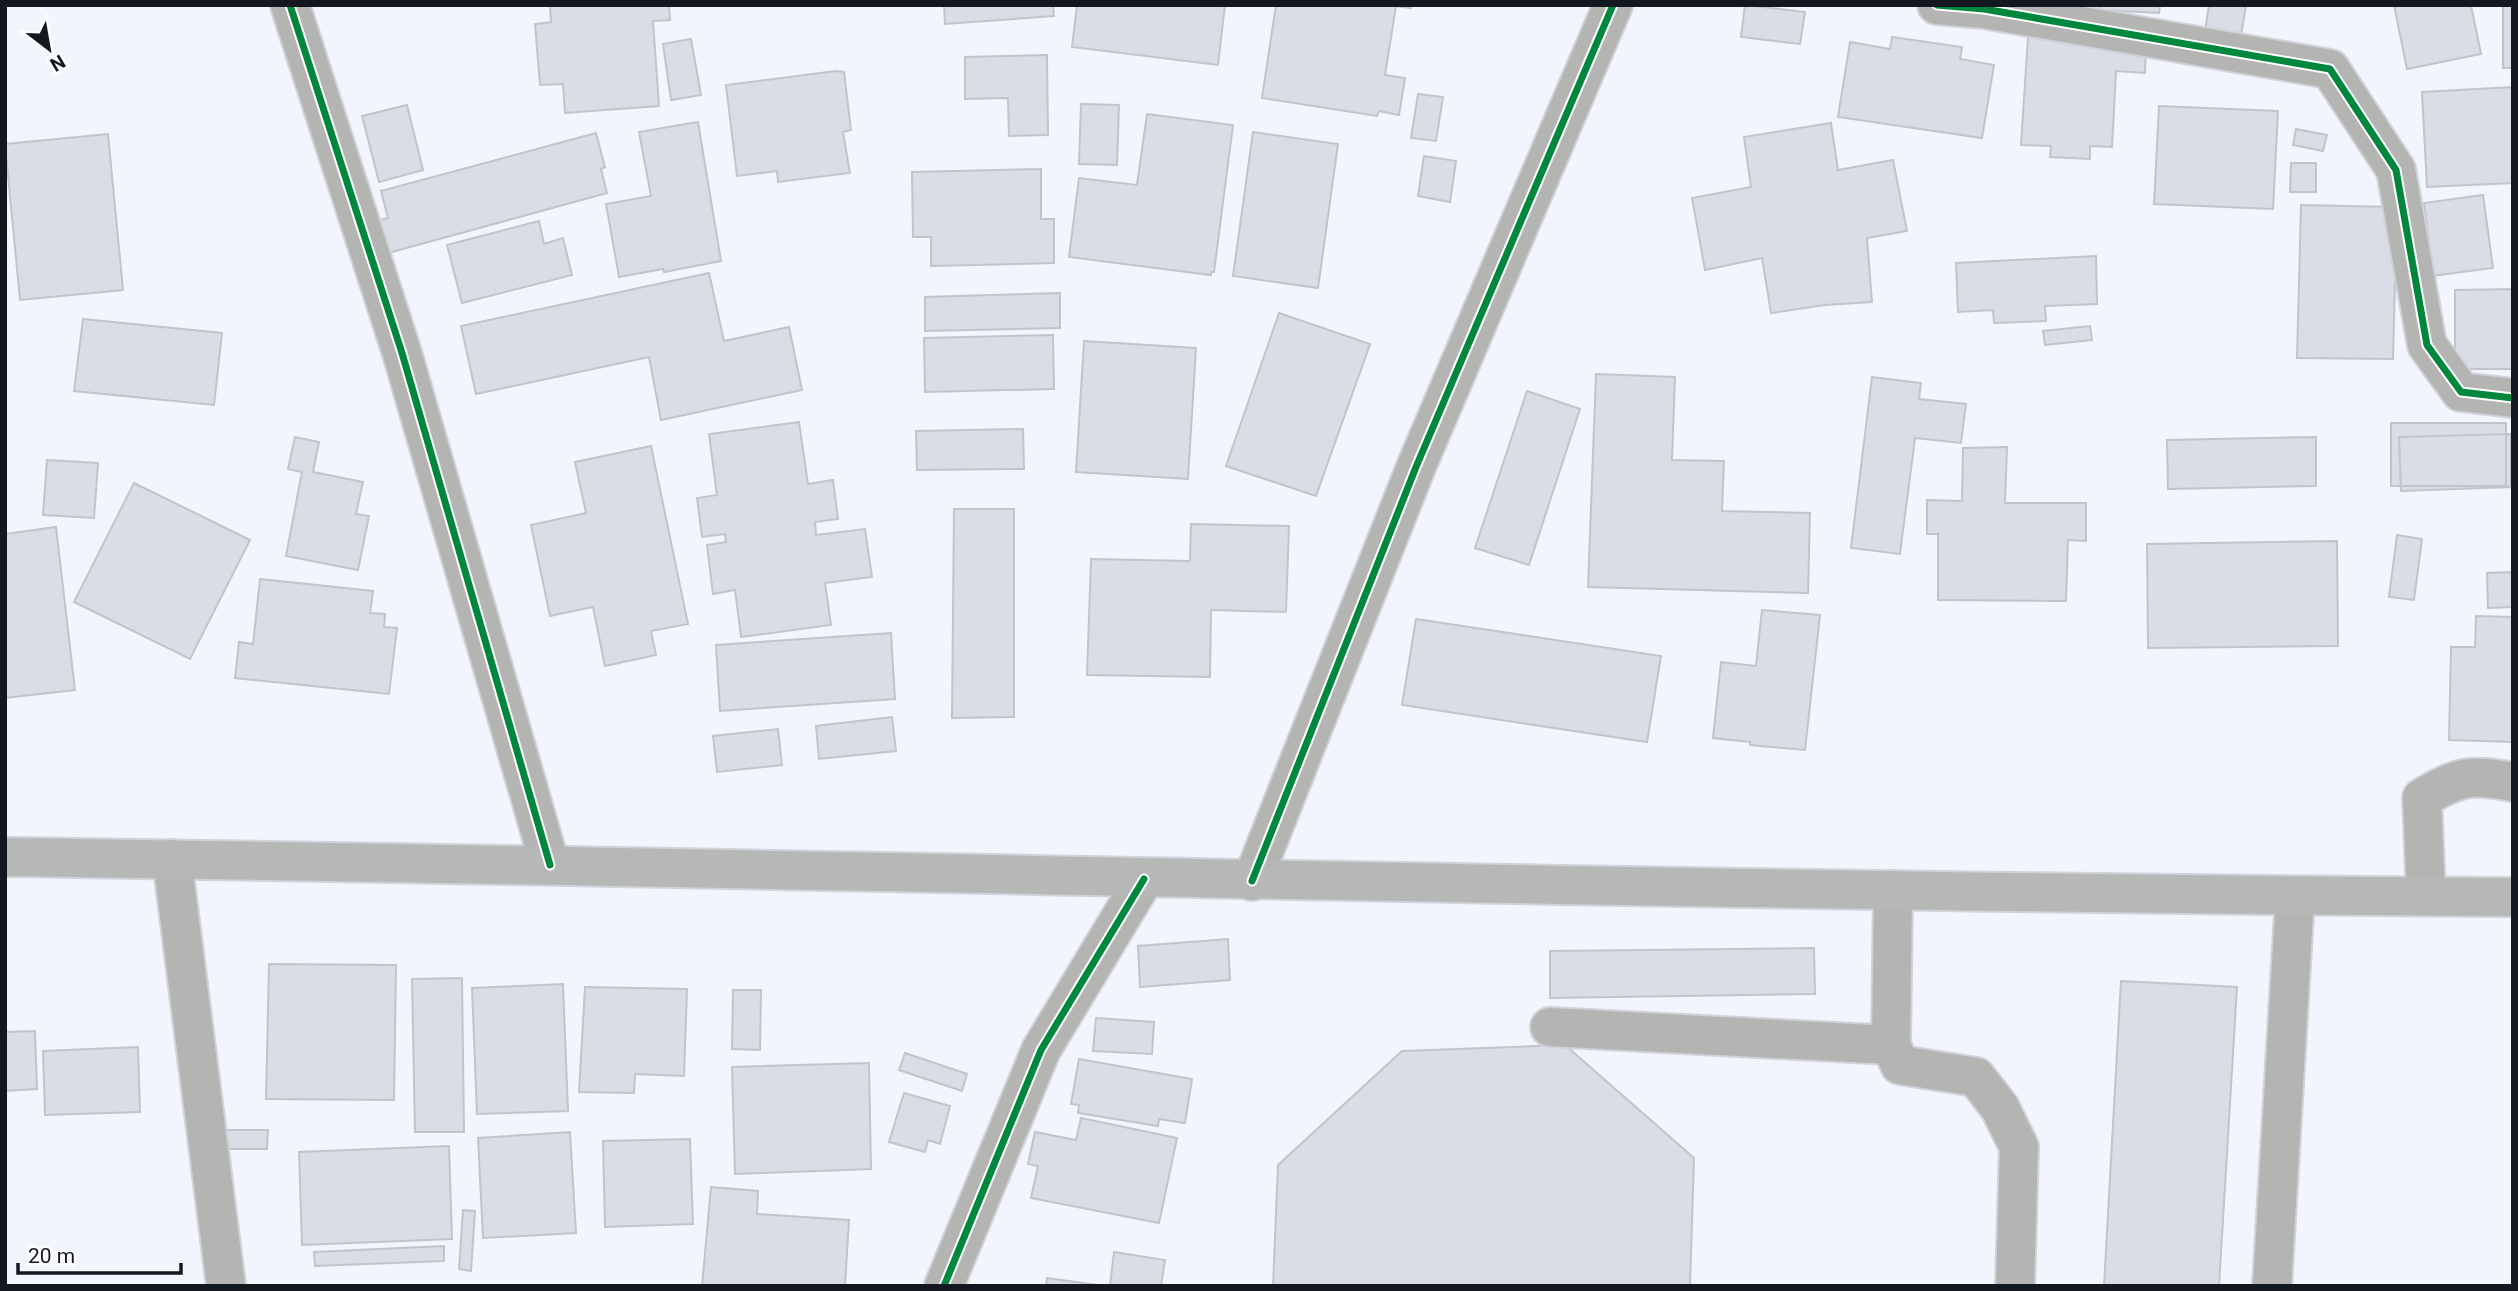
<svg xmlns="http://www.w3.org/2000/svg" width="2518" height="1291" font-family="Roboto,sans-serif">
  <rect width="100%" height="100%" fill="#f2f5fc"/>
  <path fill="#d9dde6" stroke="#c0c4cc" stroke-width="2" d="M 550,5 L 669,5 L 670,20 L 653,21 L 659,106 L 565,113 L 563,84 L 540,85 L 535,24 L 551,22 Z
    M 944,5 L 1053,5 L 1054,16 L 945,24 Z
    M 1077,5 L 1225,5 L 1218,65 L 1072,47 Z
    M 1276,5 L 1411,5 L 1411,8 L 1396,6 L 1385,75 L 1405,78 L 1399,115 L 1379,111 L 1377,116 L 1262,98 Z
    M 1745,5 L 1805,12 L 1800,44 L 1741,37 Z
    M 2100,5 L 2160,5 L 2159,13 L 2100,10 Z
    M 2209,5 L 2246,5 L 2241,36 L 2205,31 Z
    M 2394,5 L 2471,5 L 2481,54 L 2407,69 Z
    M 2503,5 L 2513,5 L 2513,68 L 2503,68 Z
    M 1892,37 L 1962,47 L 1960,59 L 1994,65 L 1982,138 L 1838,117 L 1850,42 L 1890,49 Z
    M 2028,37 L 2146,43 L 2145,73 L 2116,71 L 2112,147 L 2090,146 L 2090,159 L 2050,157 L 2051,146 L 2021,145 Z
    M 691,39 L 701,95 L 671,100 L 663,44 Z
    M 1047,55 L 1048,135 L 1009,136 L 1008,98 L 965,99 L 965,57 Z
    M 836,71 L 844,72 L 851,130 L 843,132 L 850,173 L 778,182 L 777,171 L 737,176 L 726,85 Z
    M 2513,87 L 2513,183 L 2427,187 L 2422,92 Z
    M 1418,94 L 1443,97 L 1436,141 L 1411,138 Z
    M 1081,104 L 1119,105 L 1117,165 L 1079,164 Z
    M 407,105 L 423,170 L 379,182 L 362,116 Z
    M 2159,106 L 2278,111 L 2273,209 L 2154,204 Z
    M 1147,114 L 1233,125 L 1214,272 L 1211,272 L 1211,275 L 1069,257 L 1079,178 L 1137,185 Z
    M 698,122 L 721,261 L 664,272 L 663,269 L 619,277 L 606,204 L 651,196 L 639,132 Z
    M 1831,123 L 1838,170 L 1893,160 L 1907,231 L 1867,238 L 1872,302 L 1825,305 L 1771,313 L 1762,258 L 1705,270 L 1692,198 L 1751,187 L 1744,137 Z
    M 2296,129 L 2327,135 L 2323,151 L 2293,145 Z
    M 1253,132 L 1338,144 L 1318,288 L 1233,276 Z
    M 596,133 L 605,167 L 601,169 L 607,193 L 381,255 L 372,222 L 388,218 L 381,191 Z
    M 108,134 L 123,290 L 20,300 L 5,144 Z
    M 1424,156 L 1456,161 L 1450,202 L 1418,196 Z
    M 2291,163 L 2316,163 L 2316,192 L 2290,192 Z
    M 1041,169 L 1041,219 L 1054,219 L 1054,263 L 931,266 L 931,237 L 913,237 L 912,172 Z
    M 2483,195 L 2493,268 L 2433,276 L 2424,203 Z
    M 2301,205 L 2397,207 L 2393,359 L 2297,358 Z
    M 539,221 L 544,244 L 563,238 L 572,275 L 462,303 L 447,245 Z
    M 2096,256 L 2097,304 L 2045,306 L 2046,321 L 1994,323 L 1993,310 L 1958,312 L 1956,263 Z
    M 709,273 L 724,341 L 789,327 L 802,390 L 661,420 L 649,357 L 476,394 L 461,326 Z
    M 2513,289 L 2513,369 L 2455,369 L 2455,290 Z
    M 1060,293 L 1060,328 L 925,331 L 925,297 Z
    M 1279,313 L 1370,344 L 1316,496 L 1226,466 Z
    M 83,319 L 222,333 L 214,405 L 74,391 Z
    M 2090,326 L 2092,340 L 2045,345 L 2043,331 Z
    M 1053,335 L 1054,389 L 925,392 L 924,338 Z
    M 1084,341 L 1196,348 L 1188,479 L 1076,472 Z
    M 1596,374 L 1675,377 L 1672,460 L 1724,461 L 1722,511 L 1810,513 L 1808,593 L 1588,587 Z
    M 1872,377 L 1921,383 L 1919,399 L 1966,404 L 1961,443 L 1915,438 L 1900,554 L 1851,548 Z
    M 1527,391 L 1580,409 L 1529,565 L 1475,548 Z
    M 799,422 L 808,484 L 833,480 L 838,519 L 815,522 L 816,535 L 865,529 L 872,577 L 825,583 L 831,625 L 741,637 L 735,590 L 713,594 L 707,545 L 726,542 L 725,534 L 702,537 L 697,498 L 717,495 L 709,434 Z
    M 2391,423 L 2506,423 L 2506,486 L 2391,486 Z
    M 1023,429 L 1024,469 L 917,470 L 916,431 Z
    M 2511,434 L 2511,487 L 2401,491 L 2399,437 Z
    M 295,437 L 319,442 L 313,472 L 363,482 L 356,514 L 369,516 L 358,570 L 286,556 L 302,472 L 288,469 Z
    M 2316,437 L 2316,486 L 2168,489 L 2167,440 Z
    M 651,446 L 688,624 L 651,631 L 656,655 L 605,666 L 593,607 L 550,616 L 531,525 L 586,513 L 575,462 Z
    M 2007,447 L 2005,503 L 2086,503 L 2086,541 L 2068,540 L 2066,601 L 1938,600 L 1938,534 L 1927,534 L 1927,500 L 1962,501 L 1963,448 Z
    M 47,460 L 98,463 L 94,518 L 43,515 Z
    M 134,483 L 250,540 L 190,659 L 74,602 Z
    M 954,509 L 1014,509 L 1014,717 L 952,718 Z
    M 1191,524 L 1289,526 L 1286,612 L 1211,610 L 1210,677 L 1087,675 L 1091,559 L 1190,561 Z
    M 56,527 L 75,690 L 5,698 L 5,534 Z
    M 2397,535 L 2422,539 L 2414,600 L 2389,597 Z
    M 2337,541 L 2338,646 L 2148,648 L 2147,544 Z
    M 2513,572 L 2513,607 L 2488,608 L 2487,573 Z
    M 260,579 L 373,591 L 370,613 L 385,614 L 384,627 L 397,628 L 389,694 L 235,678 L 239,642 L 253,644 Z
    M 1762,610 L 1820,615 L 1805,750 L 1750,745 L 1750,742 L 1713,738 L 1721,662 L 1756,666 Z
    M 2476,616 L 2513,617 L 2513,742 L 2449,740 L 2451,647 L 2475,647 Z
    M 1416,619 L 1661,656 L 1647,742 L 1402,705 Z
    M 891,633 L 895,699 L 720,711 L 716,645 Z
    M 892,717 L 896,751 L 819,759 L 816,726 Z
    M 778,729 L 782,765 L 717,772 L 713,736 Z
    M 1228,939 L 1230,980 L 1140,987 L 1138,946 Z
    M 1814,948 L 1815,994 L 1550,998 L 1550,951 Z
    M 269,964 L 396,965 L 394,1100 L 266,1099 Z
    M 462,978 L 464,1132 L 415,1132 L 412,979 Z
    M 2121,981 L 2237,987 L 2219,1286 L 2104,1286 Z
    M 563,984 L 568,1111 L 477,1114 L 472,988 Z
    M 585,987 L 687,989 L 684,1076 L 635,1074 L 634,1093 L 579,1092 Z
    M 733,990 L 761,990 L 760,1050 L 732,1049 Z
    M 1096,1018 L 1154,1022 L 1152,1054 L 1093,1051 Z
    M 35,1031 L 37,1089 L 5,1091 L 5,1032 Z
    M 1565,1045 L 1694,1158 L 1690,1286 L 1273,1286 L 1278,1165 L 1402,1051 Z
    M 138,1047 L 140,1112 L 45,1115 L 43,1051 Z
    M 905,1053 L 967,1074 L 962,1091 L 899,1070 Z
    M 1079,1059 L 1192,1079 L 1185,1123 L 1159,1119 L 1158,1126 L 1078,1113 L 1079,1105 L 1071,1104 Z
    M 869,1063 L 871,1169 L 735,1174 L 732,1067 Z
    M 904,1093 L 950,1106 L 940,1144 L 928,1140 L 925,1152 L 889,1142 Z
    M 1081,1118 L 1177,1138 L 1159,1223 L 1031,1198 L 1038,1166 L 1028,1164 L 1035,1132 L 1076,1140 Z
    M 225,1130 L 268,1130 L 267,1149 L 224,1149 Z
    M 570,1132 L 576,1233 L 483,1238 L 478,1138 Z
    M 690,1139 L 693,1224 L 605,1227 L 603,1141 Z
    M 449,1146 L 452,1239 L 302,1245 L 299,1152 Z
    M 711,1187 L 758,1191 L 757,1214 L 849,1220 L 845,1286 L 702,1286 Z
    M 463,1210 L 475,1211 L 471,1271 L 459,1269 Z
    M 444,1246 L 444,1261 L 315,1266 L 314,1252 Z
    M 1114,1252 L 1165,1260 L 1161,1286 L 1110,1286 Z
    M 1047,1278 L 1105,1286 L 1046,1286 Z"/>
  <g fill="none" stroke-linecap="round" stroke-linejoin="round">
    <defs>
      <path id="minor" d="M 290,5 L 402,353 L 550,865
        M 1937,5 L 1984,9 L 2330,69 L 2396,170 L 2427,345 L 2461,392 L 2513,398
        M 172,859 L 226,1286
        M 1252,881 L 1416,467 L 1613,5
        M 1893,890 L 1891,1045 L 1900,1065 L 1976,1077 L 2000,1108 L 2019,1147 L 2015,1286
        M 2426,896 L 2422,798 C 2460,776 2469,774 2513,782
        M 1550,1027 L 1891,1045
        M 944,1286 L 1041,1050 L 1144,879
        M 2272,1286 L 2295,896"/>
      <path id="major" d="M 5,857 C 841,868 1677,892 2513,897"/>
    </defs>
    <use href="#minor" stroke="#cfd2d8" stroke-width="42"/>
    <use href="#major" stroke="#cfd2d8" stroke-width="42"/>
    <use href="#minor" stroke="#b4b4b3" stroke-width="38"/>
    <use href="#major" stroke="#b6b8b8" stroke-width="38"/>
    <defs>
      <path id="cycleway" d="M 290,5 L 402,353 L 550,865
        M 1937,5 L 1984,9 L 2330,69 L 2396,170 L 2427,345 L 2461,392 L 2513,398
        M 1252,881 L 1416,467 L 1613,5
        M 944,1286 L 1041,1050 L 1144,879"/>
    </defs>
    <use href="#cycleway" stroke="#fff" stroke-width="11"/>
    <use href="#cycleway" stroke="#00873e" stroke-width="7"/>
  </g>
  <rect width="2518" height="1291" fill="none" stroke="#131720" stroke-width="14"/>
  <g transform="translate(49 49) rotate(149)" stroke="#ffffff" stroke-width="5" paint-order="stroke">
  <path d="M0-5L12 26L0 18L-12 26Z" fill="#131720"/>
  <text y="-10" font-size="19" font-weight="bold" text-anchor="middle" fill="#131720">N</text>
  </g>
  <path d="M18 1263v10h163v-10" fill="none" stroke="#131720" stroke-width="3.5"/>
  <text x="28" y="1263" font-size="21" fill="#131720" stroke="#ffffff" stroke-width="5" paint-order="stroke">20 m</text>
</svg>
